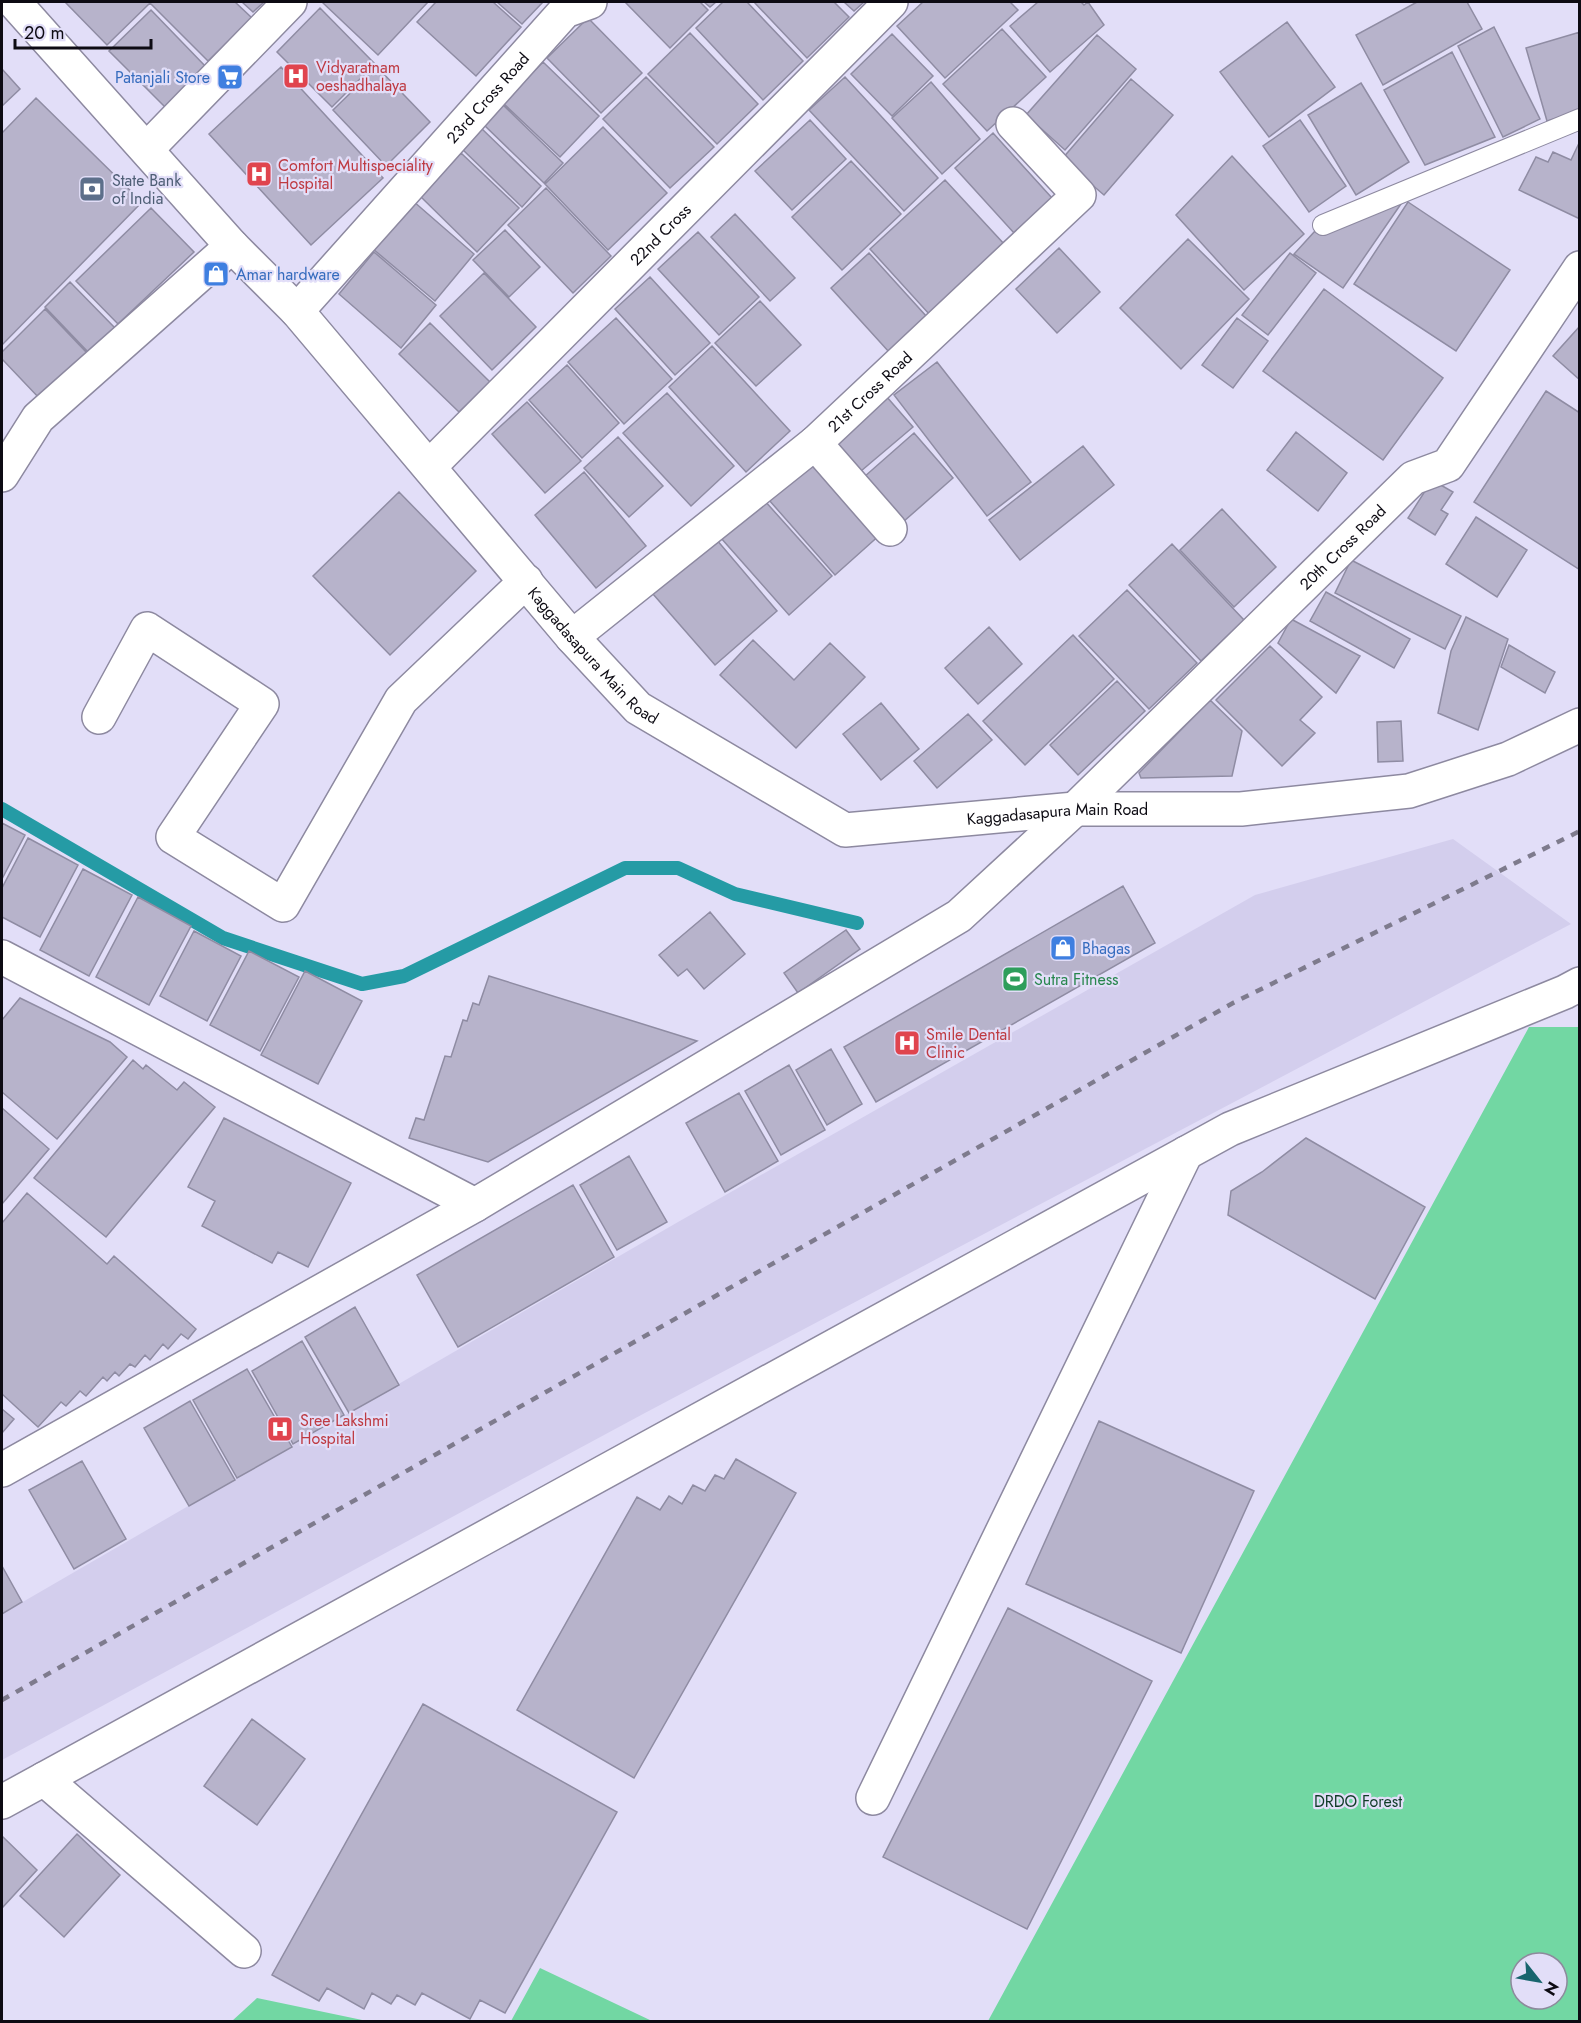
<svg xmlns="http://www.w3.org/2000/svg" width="1581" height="2023" font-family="Jost,sans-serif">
  <rect width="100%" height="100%" fill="#e2def8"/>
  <path fill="#d3ceed" d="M 1453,839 L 1571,924 L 643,1414 L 2,1760 L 2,1614 L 678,1222 L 1255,895 Z"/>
  <path fill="#72d7a3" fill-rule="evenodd" d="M 1529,1027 L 1579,1027 L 1579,2021 L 988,2021 ZM 1521,1963 L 1557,1963 L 1557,1999 L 1521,1999 Z
    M 540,1968 L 652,2021 L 511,2021 Z
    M 257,1998 L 367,2021 L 232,2021 Z"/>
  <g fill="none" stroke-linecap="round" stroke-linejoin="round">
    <path stroke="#259ba5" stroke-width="14" d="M 2,809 L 223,938 L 362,984 L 404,976 L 625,868 L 678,868 L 735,894 L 857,923"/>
  </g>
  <path fill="#b7b3cb" stroke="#8f8ca3" stroke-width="1.5" d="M 65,2 L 149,2 L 150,3 L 107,45 Z
    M 151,2 L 235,2 L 252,18 L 208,61 L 150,3 Z
    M 242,2 L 264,2 L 253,12 Z
    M 322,2 L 428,2 L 378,55 Z
    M 436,2 L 493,2 L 521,27 L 476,76 L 417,22 Z
    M 497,2 L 543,2 L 522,24 Z
    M 625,2 L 700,2 L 708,10 L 670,48 Z
    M 704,2 L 716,2 L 710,7 Z
    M 723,2 L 747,2 L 803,61 L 763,100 L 696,28 Z
    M 754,2 L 834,2 L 849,17 L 807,58 Z
    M 844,2 L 864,2 L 854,11 Z
    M 923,2 L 1010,2 L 1018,10 L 945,78 L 897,26 Z
    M 1038,2 L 1081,2 L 1084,5 L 1088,2 L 1104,25 L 1050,72 L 1010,26 Z
    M 1417,2 L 1467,2 L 1482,29 L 1383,85 L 1356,35 Z
    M 320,8 L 375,64 L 332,107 L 277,52 Z
    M 151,10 L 207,68 L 166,108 L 109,51 Z
    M 588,18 L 642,73 L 601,113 L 547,58 Z
    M 1287,22 L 1335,87 L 1269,137 L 1220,72 Z
    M 1494,27 L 1540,119 L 1503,137 L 1458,46 Z
    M 1002,29 L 1046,77 L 987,131 L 943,84 Z
    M 1580,32 L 1580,111 L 1547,121 L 1526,48 Z
    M 690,33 L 758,104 L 717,144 L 648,74 Z
    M 892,34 L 933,76 L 892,116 L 851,74 Z
    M 1097,35 L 1136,69 L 1065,150 L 1026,115 Z
    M 1452,52 L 1495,137 L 1425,165 L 1384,90 Z
    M 543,62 L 599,116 L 560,157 L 503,103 Z
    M 281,67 L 383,178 L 311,245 L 209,134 Z
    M 377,67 L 430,122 L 386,166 L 333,110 Z
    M 2,69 L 20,89 L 2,106 Z
    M 646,77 L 714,147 L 670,188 L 603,119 Z
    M 845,77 L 938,178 L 904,211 L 809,110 Z
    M 1131,79 L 1173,115 L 1104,195 L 1062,159 Z
    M 931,82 L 980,139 L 942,174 L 892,118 Z
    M 1361,83 L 1409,162 L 1356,195 L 1308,115 Z
    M 36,98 L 142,202 L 2,345 L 2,133 Z
    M 502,104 L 563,163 L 544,183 L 483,124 Z
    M 810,120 L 846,159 L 792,210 L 755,171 Z
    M 1300,120 L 1346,186 L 1309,212 L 1263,146 Z
    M 603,127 L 667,193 L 608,250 L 545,184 Z
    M 481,128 L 541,186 L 522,207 L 461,148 Z
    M 993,133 L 1052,198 L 1014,233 L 955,168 Z
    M 1580,141 L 1580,219 L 1519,190 L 1536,157 L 1548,162 L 1553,152 L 1571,160 Z
    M 461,153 L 519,208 L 477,252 L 420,196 Z
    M 1232,156 L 1304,234 L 1244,290 L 1176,215 Z
    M 851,161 L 901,214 L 842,270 L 792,217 Z
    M 945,180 L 1005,245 L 930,315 L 870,249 Z
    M 546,188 L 611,256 L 573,293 L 508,225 Z
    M 413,201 L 474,254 L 435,301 L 373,249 Z
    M 1403,201 L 1343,288 L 1294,254 L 1316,230 Z
    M 1408,202 L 1510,270 L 1456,351 L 1354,284 Z
    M 151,208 L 194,252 L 118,324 L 76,281 Z
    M 735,214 L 795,278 L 770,301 L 711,237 Z
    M 505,230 L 540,267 L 509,297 L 473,260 Z
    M 698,232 L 759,297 L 719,335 L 658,269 Z
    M 1188,239 L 1249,299 L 1181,369 L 1120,308 Z
    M 1059,248 L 1100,292 L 1057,333 L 1016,289 Z
    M 374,252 L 436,305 L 401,348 L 339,294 Z
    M 869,253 L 927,317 L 889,352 L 831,288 Z
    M 1290,253 L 1316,273 L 1268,335 L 1242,315 Z
    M 484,273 L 536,327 L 492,370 L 440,316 Z
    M 650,277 L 710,343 L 675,375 L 615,309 Z
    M 70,282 L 115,328 L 89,353 L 45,307 Z
    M 1324,289 L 1443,378 L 1383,460 L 1263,371 Z
    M 760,301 L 801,345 L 756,386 L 715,343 Z
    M 45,309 L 87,353 L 40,399 L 2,359 L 2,352 Z
    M 616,318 L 672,379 L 624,424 L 568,362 Z
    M 1237,318 L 1268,341 L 1233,388 L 1202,365 Z
    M 430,323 L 490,382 L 459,412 L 399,354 Z
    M 1580,326 L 1580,380 L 1553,356 Z
    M 712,346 L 790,431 L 746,472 L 669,387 Z
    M 937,362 L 1031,482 L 987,516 L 894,395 Z
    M 567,365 L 619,423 L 582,458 L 529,400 Z
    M 1546,391 L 1580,413 L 1580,570 L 1474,502 Z
    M 667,393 L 734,466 L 691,506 L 623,433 Z
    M 886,396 L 913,427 L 861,471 L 834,441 Z
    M 527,402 L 581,461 L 545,493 L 492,434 Z
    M 1296,432 L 1347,473 L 1318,511 L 1267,470 Z
    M 914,433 L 953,478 L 903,522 L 864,477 Z
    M 618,437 L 663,486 L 629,517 L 584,468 Z
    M 1083,446 L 1114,485 L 1020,560 L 989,520 Z
    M 815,458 L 882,533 L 835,575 L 769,500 Z
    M 584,472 L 646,546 L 596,588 L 535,515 Z
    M 1432,480 L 1453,492 L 1441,510 L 1448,514 L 1435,535 L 1408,518 Z
    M 399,492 L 476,571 L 390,655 L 313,576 Z
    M 764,500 L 832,576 L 789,615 L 721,538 Z
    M 1222,509 L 1276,567 L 1234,607 L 1180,550 Z
    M 1476,517 L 1527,550 L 1497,597 L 1446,564 Z
    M 716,539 L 777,611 L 715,665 L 653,594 Z
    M 1172,544 L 1244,620 L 1201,661 L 1129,585 Z
    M 1351,560 L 1461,616 L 1445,649 L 1335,593 Z
    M 1127,590 L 1197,663 L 1149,709 L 1079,636 Z
    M 1326,592 L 1410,639 L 1394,668 L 1310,621 Z
    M 1466,617 L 1508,639 L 1478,730 L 1438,713 L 1451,651 Z
    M 1291,619 L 1360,656 L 1336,693 L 1278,643 Z
    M 989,627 L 1022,664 L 978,704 L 945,668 Z
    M 1073,635 L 1114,679 L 1025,765 L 983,721 Z
    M 753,640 L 794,680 L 830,643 L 865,677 L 796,748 L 720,675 Z
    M 1509,645 L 1555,672 L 1545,693 L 1501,667 Z
    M 1270,646 L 1322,697 L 1300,720 L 1315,733 L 1282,766 L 1216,700 Z
    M 1117,681 L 1145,711 L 1078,775 L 1050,745 Z
    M 1210,700 L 1242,731 L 1232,776 L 1141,778 L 1139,773 Z
    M 881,703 L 919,749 L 881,780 L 843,734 Z
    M 968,714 L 992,740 L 937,788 L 914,761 Z
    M 1401,721 L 1403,761 L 1378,762 L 1377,722 Z
    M 2,823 L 25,835 L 2,879 Z
    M 28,838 L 78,865 L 40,937 L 2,917 L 2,888 Z
    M 83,869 L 132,895 L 89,976 L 40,950 Z
    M 1123,886 L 1155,943 L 876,1102 L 844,1047 Z
    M 138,897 L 191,926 L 149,1005 L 96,977 Z
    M 710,912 L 745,954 L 704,989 L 687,969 L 678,976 L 659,955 Z
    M 846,930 L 860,949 L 798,993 L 784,973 Z
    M 194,931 L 241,956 L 207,1021 L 160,996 Z
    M 249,951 L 299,977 L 260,1051 L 210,1025 Z
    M 305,971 L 362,1001 L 318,1084 L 261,1055 Z
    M 489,976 L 697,1041 L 488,1162 L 409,1138 L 416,1118 L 424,1120 L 445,1056 L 451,1057 L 463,1020 L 467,1021 L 473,1003 L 479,1005 Z
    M 20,998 L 110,1042 L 127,1057 L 57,1139 L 2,1092 L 2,1020 Z
    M 831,1049 L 862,1104 L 827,1125 L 796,1070 Z
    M 133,1060 L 143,1069 L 146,1065 L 177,1090 L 184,1082 L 215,1107 L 106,1237 L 34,1178 Z
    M 789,1065 L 825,1130 L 781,1155 L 745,1091 Z
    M 739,1093 L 778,1161 L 725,1192 L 686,1123 Z
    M 2,1108 L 49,1149 L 2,1204 Z
    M 224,1118 L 351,1183 L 308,1267 L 278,1252 L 272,1263 L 202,1226 L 215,1201 L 188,1187 Z
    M 1306,1138 L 1425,1207 L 1375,1299 L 1228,1215 L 1231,1191 L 1262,1172 Z
    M 629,1156 L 667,1222 L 617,1250 L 580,1185 Z
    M 573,1185 L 614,1257 L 458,1347 L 417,1275 Z
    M 27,1193 L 107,1264 L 114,1256 L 196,1329 L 188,1339 L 181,1334 L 168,1349 L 163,1344 L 150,1360 L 145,1355 L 135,1367 L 130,1364 L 119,1376 L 115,1372 L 107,1381 L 103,1377 L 86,1396 L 80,1391 L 66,1406 L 61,1402 L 38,1427 L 2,1394 L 2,1223 Z
    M 355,1307 L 399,1385 L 349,1413 L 305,1337 Z
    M 302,1341 L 344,1415 L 293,1444 L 252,1371 Z
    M 247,1369 L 292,1447 L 237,1478 L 193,1400 Z
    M 190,1401 L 235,1480 L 189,1506 L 144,1428 Z
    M 2,1409 L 14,1419 L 2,1433 Z
    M 1099,1421 L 1254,1491 L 1181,1653 L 1026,1584 Z
    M 736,1459 L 796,1493 L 634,1778 L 517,1710 L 637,1497 L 660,1510 L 669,1496 L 682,1504 L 693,1485 L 705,1491 L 715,1475 L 724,1479 Z
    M 82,1461 L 126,1539 L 74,1569 L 29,1490 Z
    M 2,1566 L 22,1602 L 2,1614 Z
    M 1008,1608 L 1152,1681 L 1027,1929 L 883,1857 Z
    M 423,1704 L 617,1812 L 505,2013 L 480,2000 L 470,2019 L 422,1993 L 415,2005 L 397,1995 L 391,2004 L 372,1993 L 364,2009 L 327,1988 L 319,2001 L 272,1975 Z
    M 252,1719 L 305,1759 L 257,1825 L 204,1786 Z
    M 77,1834 L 120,1875 L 64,1937 L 20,1896 Z
    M 2,1836 L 37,1870 L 2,1908 Z"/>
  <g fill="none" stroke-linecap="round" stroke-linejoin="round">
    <defs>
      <path id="lane" d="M 1323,225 L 1580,119"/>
      <g id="street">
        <path d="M 147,149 L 290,2"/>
        <path id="s1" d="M 297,311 L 565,11 L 590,2"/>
        <path d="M 815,443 L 890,529"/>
        <path id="s2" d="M 429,467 L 891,2"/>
        <path d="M 2,475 L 38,418 L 232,246"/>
        <path id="s3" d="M 572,637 L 815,443 L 1079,195 L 1013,124"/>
        <path d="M 99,717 L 147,629 L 262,704 L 173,837 L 283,905 L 401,700 L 526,581"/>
        <path d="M 2,957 L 475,1205"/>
        <path id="s4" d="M 2,1470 L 475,1205 L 959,916 L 1075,809 L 1413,478 L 1448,465 L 1580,268"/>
        <path d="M 44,1779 L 244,1951"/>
        <path d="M 873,1798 L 1186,1153"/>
        <path d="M 2,1802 L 1230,1129 L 1565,992 L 1580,984"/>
      </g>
      <g id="secondary">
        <path id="s5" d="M 14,2 L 232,246 L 297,311 L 572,637 L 638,708 L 845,830 L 1075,809 L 1241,809 L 1409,791 L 1508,759 L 1580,725"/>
      </g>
    </defs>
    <use href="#lane" stroke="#8d89a0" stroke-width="22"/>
    <use href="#street" stroke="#8d89a0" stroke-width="36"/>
    <use href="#secondary" stroke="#8d89a0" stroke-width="36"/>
    <use href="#lane" stroke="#fff" stroke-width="20"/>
    <use href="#street" stroke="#fff" stroke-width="33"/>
    <use href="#secondary" stroke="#fff" stroke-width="33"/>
    <path stroke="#7e7b8d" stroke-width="4.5" stroke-dasharray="8 8" stroke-linecap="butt" d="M 2,1700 L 1233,1003 L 1580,831"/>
  </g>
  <defs>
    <symbol id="hospital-square" viewBox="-11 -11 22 22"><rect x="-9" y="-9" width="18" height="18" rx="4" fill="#e0444e" stroke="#e2def8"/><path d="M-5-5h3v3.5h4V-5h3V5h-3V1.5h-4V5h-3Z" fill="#fff"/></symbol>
    <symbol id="supermarket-square" viewBox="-11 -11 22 22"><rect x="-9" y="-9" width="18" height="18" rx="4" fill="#3f7fe0" stroke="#e2def8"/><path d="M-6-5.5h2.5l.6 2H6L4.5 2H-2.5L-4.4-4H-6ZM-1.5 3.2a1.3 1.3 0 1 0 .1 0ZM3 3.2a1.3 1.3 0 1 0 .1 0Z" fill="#fff"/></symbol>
    <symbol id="bank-square" viewBox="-11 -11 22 22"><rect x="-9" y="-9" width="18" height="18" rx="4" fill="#5c6f8a" stroke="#e2def8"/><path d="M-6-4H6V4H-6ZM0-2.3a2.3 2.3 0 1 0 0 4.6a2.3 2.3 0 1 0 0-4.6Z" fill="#fff"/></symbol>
    <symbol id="shop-square" viewBox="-11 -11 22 22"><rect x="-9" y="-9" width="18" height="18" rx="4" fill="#3f7fe0" stroke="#e2def8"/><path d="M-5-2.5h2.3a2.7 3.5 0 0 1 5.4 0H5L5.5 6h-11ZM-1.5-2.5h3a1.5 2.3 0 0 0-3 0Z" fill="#fff"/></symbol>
    <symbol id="stadium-square" viewBox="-11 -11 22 22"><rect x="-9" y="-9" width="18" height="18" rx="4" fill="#2e9e5b" stroke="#e2def8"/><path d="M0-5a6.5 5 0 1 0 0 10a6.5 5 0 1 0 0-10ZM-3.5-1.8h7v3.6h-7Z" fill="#fff"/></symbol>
  </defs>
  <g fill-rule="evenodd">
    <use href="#hospital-square" x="281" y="61" width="30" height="30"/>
    <use href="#supermarket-square" x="215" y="62" width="30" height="30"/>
    <use href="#hospital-square" x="244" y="159" width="30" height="30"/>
    <use href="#bank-square" x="77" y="174" width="30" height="30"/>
    <use href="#shop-square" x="201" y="259" width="30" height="30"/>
    <use href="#shop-square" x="1048" y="933" width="30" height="30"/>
    <use href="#stadium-square" x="1000" y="964" width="30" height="30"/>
    <use href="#hospital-square" x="892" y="1028" width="30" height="30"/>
    <use href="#hospital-square" x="265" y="1414" width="30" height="30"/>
  </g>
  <g text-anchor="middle" stroke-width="4.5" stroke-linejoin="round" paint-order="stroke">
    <g font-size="16" fill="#be3a42" stroke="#e2def8" text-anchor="start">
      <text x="316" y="73">Vidyaratnam<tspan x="316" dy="18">oeshadhalaya</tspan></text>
      <text x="278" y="171">Comfort Multispeciality<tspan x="278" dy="18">Hospital</tspan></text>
      <text x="926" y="1040">Smile Dental<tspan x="926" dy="18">Clinic</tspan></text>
      <text x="300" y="1426">Sree Lakshmi<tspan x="300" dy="18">Hospital</tspan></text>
    </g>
    <g font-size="16" fill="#366cbe" stroke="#e2def8" text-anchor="start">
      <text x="210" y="83" text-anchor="end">Patanjali Store</text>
      <text x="236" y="280">Amar hardware</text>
      <text x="1082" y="954">Bhagas</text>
    </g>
    <g font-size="16" fill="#0d0b13" stroke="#e2def8">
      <text dy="6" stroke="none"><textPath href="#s1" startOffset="286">23rd Cross Road</textPath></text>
      <text dy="6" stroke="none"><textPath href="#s2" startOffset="328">22nd Cross</textPath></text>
      <text dy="6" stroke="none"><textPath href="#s3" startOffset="386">21st Cross Road</textPath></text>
      <text dy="6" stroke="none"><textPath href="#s4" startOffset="1638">20th Cross Road</textPath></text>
      <text dy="6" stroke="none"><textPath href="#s5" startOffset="874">Kaggadasapura Main Road</textPath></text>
      <text dy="6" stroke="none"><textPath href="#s5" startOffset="1396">Kaggadasapura Main Road</textPath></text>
    </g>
    <g font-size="16" fill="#4e5e75" stroke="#e2def8" text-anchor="start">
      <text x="112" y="186">State Bank<tspan x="112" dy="18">of India</tspan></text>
    </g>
    <g font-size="16" fill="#27864d" stroke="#e2def8" text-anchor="start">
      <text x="1034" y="985">Sutra Fitness</text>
    </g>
    <g font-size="16" fill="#0f3c27" stroke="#e2def8">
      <text x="1358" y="1807">DRDO Forest</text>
    </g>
  </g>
  <rect width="1581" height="2023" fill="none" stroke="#0d0b13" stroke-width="6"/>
  <g transform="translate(1539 1981) rotate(121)"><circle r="28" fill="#e2def8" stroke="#8d8a9c" stroke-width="1.5"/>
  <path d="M0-4.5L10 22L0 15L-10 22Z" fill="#18656e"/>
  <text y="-9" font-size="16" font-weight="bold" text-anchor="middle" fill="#0d0b13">N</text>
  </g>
  <path d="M15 39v9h136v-9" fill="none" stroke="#0d0b13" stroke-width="3"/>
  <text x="24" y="39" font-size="18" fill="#0d0b13" stroke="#e2def8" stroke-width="4.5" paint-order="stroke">20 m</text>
</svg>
